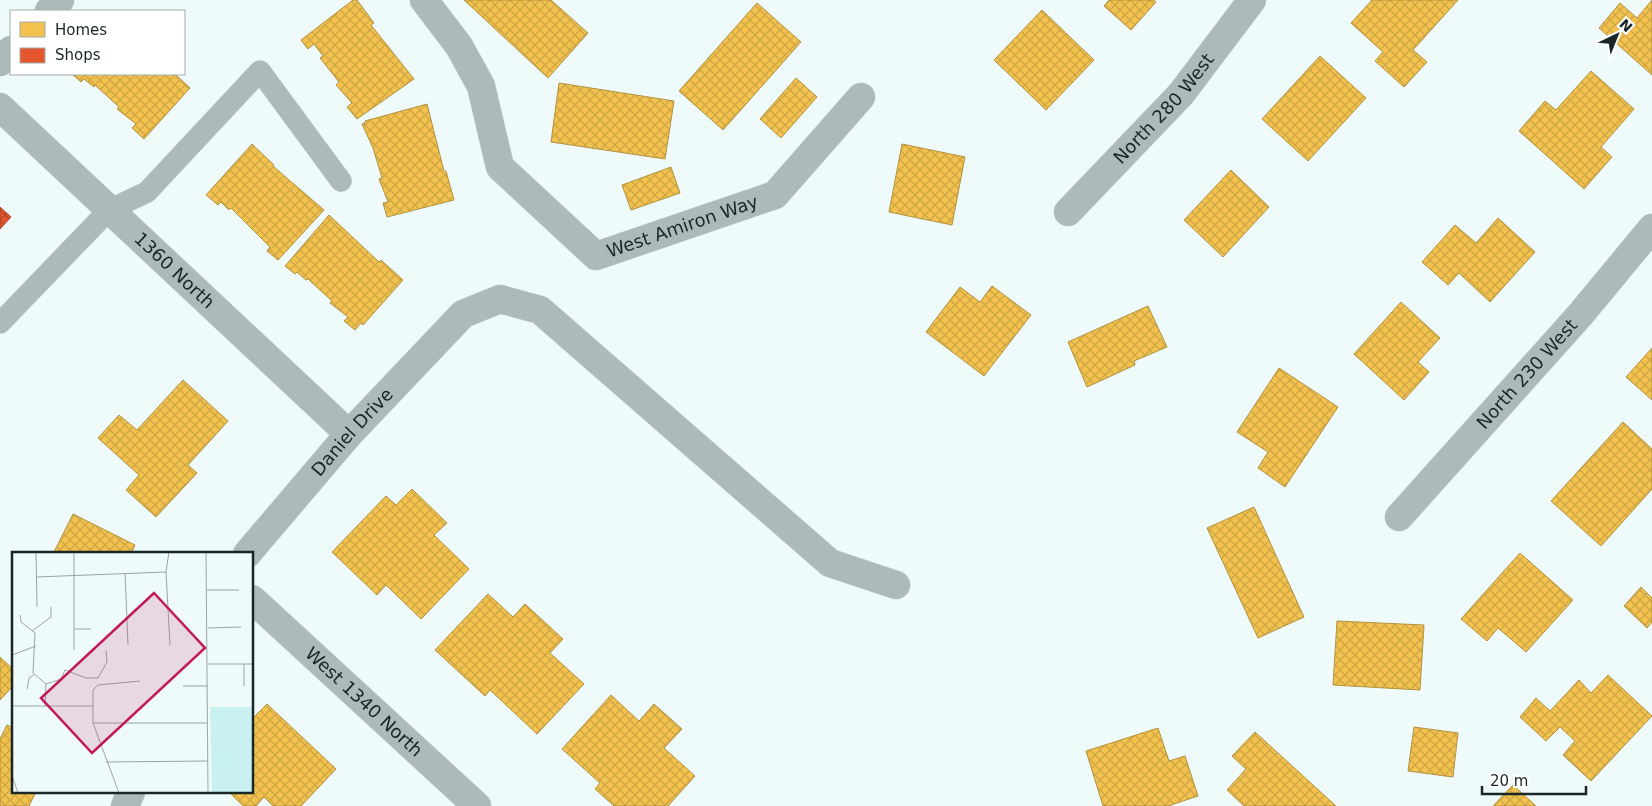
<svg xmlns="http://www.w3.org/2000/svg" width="1652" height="806" font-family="'DejaVu Sans',sans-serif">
  <defs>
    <pattern id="homes-cross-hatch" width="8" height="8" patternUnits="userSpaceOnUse" patternTransform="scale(1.25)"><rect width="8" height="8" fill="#f2c14e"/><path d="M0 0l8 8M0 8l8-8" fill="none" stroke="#cfa644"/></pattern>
    <pattern id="shops-cross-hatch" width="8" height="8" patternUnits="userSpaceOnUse" patternTransform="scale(1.25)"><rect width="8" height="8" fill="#e4572e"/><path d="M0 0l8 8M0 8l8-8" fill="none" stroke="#b84827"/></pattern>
  </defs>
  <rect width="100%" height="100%" fill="#effafa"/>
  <path fill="url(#homes-cross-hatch)" stroke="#b19342" d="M 353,0 L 357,0 L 374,23 L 371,25 L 414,79 L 357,119 L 347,107 L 352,103 L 336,85 L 339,82 L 320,58 L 323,56 L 314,44 L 308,49 L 301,40 Z
    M 464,0 L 551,0 L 588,33 L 548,78 Z
    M 1109,0 L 1154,0 L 1156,2 L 1131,30 L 1104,6 Z
    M 1372,0 L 1458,0 L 1413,50 L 1427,62 L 1404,87 L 1375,61 L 1383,52 L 1351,23 Z
    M 1652,0 L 1652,75 L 1599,28 L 1620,3 L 1637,18 Z
    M 757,3 L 801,42 L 723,130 L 679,91 Z
    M 1042,10 L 1094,60 L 1046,110 L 994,60 Z
    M 1320,56 L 1366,98 L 1308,161 L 1262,119 Z
    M 1591,71 L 1634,109 L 1601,147 L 1612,157 L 1584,189 L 1519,131 L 1545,101 L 1556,110 Z
    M 72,74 L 175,74 L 190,88 L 144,139 L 132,128 L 136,124 L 117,109 L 119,107 L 95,85 L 94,87 L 84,79 L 81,82 Z
    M 796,78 L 817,97 L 781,138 L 760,119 Z
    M 559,83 L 674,101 L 665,159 L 551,142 Z
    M 427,104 L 444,171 L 446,171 L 454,200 L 387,217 L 383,203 L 388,202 L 379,179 L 382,178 L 373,148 L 362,124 L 365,123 L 365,121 Z
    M 252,144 L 274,165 L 273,166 L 324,210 L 278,260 L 267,251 L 270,247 L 231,208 L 229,210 L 221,202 L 218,205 L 206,195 Z
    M 902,144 L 965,157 L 952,225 L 889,212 Z
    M 671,167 L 680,193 L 631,210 L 622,185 Z
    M 1231,170 L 1269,207 L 1223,257 L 1184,220 Z
    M 329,215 L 379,262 L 381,260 L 403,280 L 363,325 L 361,323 L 355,330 L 344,321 L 348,317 L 330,303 L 332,301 L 308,279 L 306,280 L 297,272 L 295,274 L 285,266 Z
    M 1498,218 L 1535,252 L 1490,302 L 1459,273 L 1448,285 L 1422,262 L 1455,225 L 1476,243 Z
    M 992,286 L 1031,315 L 984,376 L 926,332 L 960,287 L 980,302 Z
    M 1401,302 L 1440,338 L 1418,362 L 1429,372 L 1404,400 L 1354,354 Z
    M 1148,306 L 1167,347 L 1134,361 L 1135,365 L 1087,387 L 1068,342 Z
    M 1652,348 L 1652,400 L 1626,377 Z
    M 1279,368 L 1338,407 L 1285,487 L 1258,468 L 1268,452 L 1237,432 Z
    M 183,380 L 228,421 L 188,465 L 197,473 L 156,517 L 126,490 L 139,475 L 98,438 L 119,415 L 137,430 Z
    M 1623,422 L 1652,449 L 1652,489 L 1601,546 L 1551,501 Z
    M 412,489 L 447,523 L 434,535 L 469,569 L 421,619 L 386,585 L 377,595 L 332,552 L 386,496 L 396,505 Z
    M 1254,507 L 1304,617 L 1258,638 L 1207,528 Z
    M 73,514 L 135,545 L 131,554 L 53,554 Z
    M 1520,553 L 1573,600 L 1526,652 L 1498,628 L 1487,641 L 1461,619 Z
    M 1641,587 L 1652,598 L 1652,622 L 1647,628 L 1624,606 Z
    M 488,594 L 513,617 L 525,604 L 563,639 L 550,653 L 584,684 L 537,734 L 490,690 L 485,696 L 435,650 Z
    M 1337,621 L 1424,625 L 1420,690 L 1333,685 Z
    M 0,657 L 14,670 L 14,685 L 0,700 Z
    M 1608,675 L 1652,716 L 1591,781 L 1563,755 L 1575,741 L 1560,727 L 1546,741 L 1520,717 L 1536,698 L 1550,711 L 1579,680 L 1591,693 Z
    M 611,695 L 639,721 L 654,704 L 682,729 L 664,748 L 695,776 L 668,806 L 614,806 L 595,789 L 600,783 L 562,749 Z
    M 267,704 L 336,769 L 301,806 L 273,806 L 264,797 L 256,806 L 243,806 L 229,792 L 252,792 L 252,719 Z
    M 7,725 L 14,728 L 14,792 L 36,792 L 29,806 L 0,806 L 0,739 Z
    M 1414,727 L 1458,733 L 1453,777 L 1408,771 Z
    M 1158,728 L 1169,761 L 1185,756 L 1198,796 L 1168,806 L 1103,806 L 1086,751 Z
    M 1255,732 L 1336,806 L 1244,806 L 1227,790 L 1246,769 L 1232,756 Z
    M 1513,785 L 1536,806 L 1493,806 Z"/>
  <path fill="url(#shops-cross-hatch)" stroke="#a7492c" d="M 0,207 L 11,217 L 0,229 Z"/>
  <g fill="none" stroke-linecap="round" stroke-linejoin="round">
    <defs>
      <path id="service" d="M 0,323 L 109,210 L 147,192 L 260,71 L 341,181"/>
      <g id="minor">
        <path id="s1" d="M 424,0 L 459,46 L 481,86 L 500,167 L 596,256 L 775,195 L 861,97"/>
        <path d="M 49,11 L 60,0"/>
        <path d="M 0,62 L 11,50"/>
        <path id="s2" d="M 0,107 L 349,434"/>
        <path id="s3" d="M 1068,212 L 1181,94 L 1252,0"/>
        <path id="s4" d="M 1399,517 L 1580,315 L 1652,228"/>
        <path id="s5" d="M 247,554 L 349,434 L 463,314 L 500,299 L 540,310 L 830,563 L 896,585"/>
        <path id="s6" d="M 252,599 L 477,806"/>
        <path d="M 125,806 L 131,792"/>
      </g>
    </defs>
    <use href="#service" stroke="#ced7d7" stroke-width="22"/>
    <use href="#minor" stroke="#ced7d7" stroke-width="29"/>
    <use href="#service" stroke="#acbabb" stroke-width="21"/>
    <use href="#minor" stroke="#acbabb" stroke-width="28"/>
  </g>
  <g text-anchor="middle" stroke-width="5" stroke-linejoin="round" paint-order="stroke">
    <g font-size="18" fill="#1a2727" stroke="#fff">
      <text dy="6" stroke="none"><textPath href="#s3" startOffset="141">North 280 West</textPath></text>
      <text dy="6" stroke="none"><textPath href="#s1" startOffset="409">West Amiron Way</textPath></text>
      <text dy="6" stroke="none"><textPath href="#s2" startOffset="239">1360 North</textPath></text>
      <text dy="6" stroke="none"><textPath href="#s4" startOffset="192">North 230 West</textPath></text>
      <text dy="6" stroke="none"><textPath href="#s5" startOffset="161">Daniel Drive</textPath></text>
      <text dy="6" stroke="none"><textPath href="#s6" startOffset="152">West 1340 North</textPath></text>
    </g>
  </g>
  <g transform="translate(12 552)">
    <rect width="241" height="241" fill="#effafa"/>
    <path d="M 198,155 L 241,155 L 241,241 L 200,241 Z" fill="#c9f1f2"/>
    <path fill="none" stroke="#9aa6a6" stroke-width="1" d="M 24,0 L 25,55M 62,0 L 62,98M 157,0 L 154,20 L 158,93M 194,0 L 196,241M 113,21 L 116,93M 24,25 L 154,20M 195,38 L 227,38M 8,63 L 9,70 L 23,81 L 21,121 L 34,132M 196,76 L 229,75M 62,77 L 79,77M 20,79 L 39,65 L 39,55M 0,103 L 24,94M 196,112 L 242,112M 232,112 L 232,134M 34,132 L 49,127 L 53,118 L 74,126 L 86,126 L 95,110 L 94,98M 171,134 L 196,134M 15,137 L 17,126 L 22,123M 0,154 L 81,154M 33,154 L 34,132M 81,171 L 196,171M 94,210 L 196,209M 0,224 L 6,241M 107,241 L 81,171 L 81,138 L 86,133 L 128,129"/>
    <path fill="#c2185b" fill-opacity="0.15" stroke="#c2185b" stroke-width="2.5" d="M 142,41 L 193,96 L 80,201 L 29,146 Z"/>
    <rect width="241" height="241" fill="none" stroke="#1a2727" stroke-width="2.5"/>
  </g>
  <rect x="10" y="10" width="175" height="65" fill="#ffffff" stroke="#a3a9a9"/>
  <rect x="20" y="22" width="25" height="15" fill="#f2c14e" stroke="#a3a9a9"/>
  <text x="55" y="35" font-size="15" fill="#1a2727">Homes</text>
  <rect x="20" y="48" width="25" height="15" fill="#e4572e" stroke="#a3a9a9"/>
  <text x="55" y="60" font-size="15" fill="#1a2727">Shops</text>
  <g transform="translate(1617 35) rotate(43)" stroke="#ffffff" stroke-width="4" paint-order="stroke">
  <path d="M0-4L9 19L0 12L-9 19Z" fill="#1a2727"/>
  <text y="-8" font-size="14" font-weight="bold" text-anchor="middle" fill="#1a2727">N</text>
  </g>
  <path d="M1482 786v8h104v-8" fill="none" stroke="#1a2727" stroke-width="2.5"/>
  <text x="1490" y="786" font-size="15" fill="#1a2727" stroke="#ffffff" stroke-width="4" paint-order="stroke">20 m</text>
</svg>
